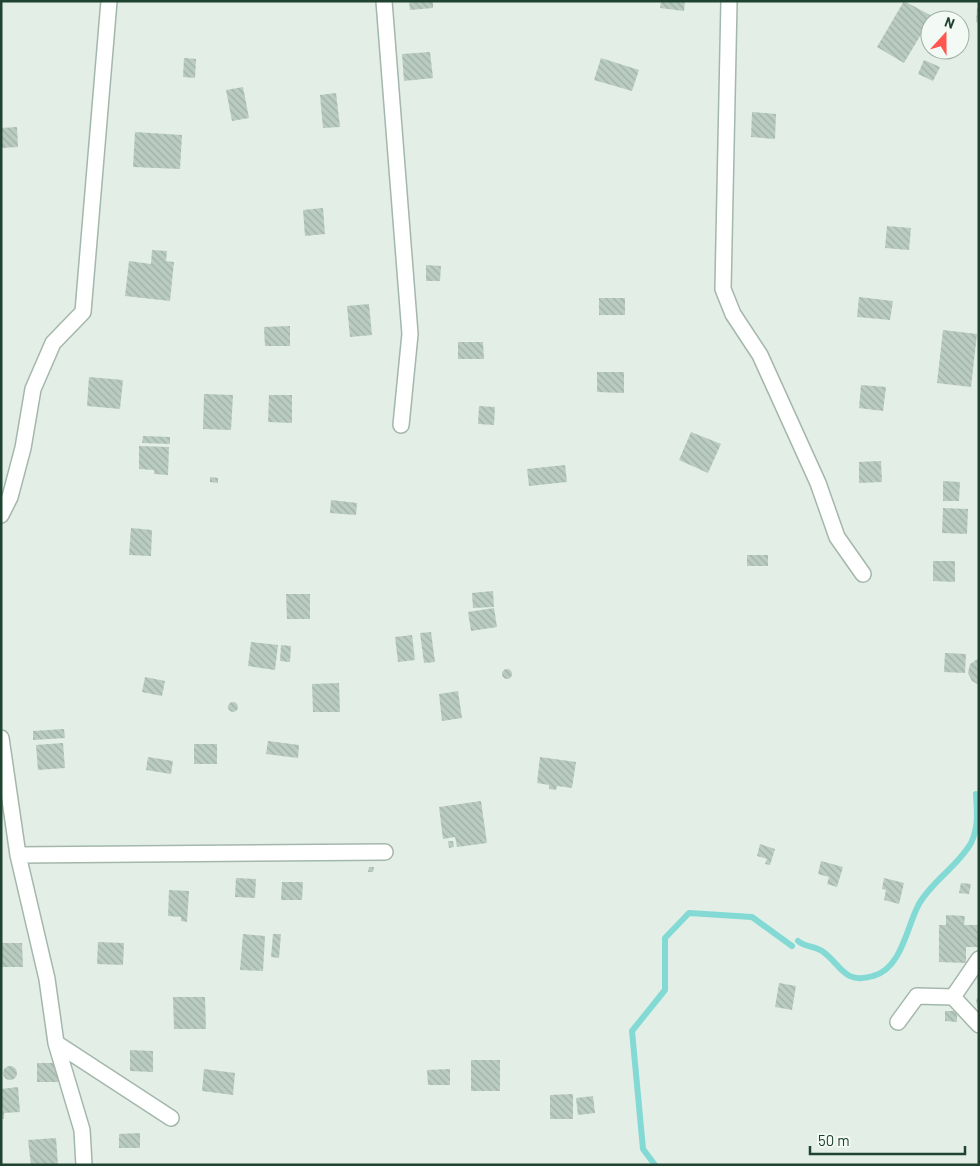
<svg xmlns="http://www.w3.org/2000/svg" width="980" height="1166" font-family="Barlow,sans-serif">
  <defs>
    <pattern id="building-back-hatch" width="6" height="6" patternUnits="userSpaceOnUse" patternTransform="scale(1.25)"><rect width="6" height="6" fill="#baccc1"/><path d="M-1 5l2 2M0 0l6 6M5-1l2 2" fill="none" stroke="#9fb0a6"/></pattern>
  </defs>
  <rect width="100%" height="100%" fill="#e2eee6"/>
  <g fill="none" stroke-linecap="round" stroke-linejoin="round">
    <path stroke="#83dad5" stroke-width="6" d="M 798,941 C 805,947 814,946 822,951 C 841,964 843,985 873,976 C 902,969 907,925 919,904 C 932,881 958,866 971,843 C 979,827 977,810 976,794
      M 655,1165 L 643,1149 L 632,1031 L 665,990 L 665,938 L 689,913 L 752,917 L 792,946"/>
  </g>
  <path fill="url(#building-back-hatch)" d="M 409,1 L 433,1 L 433,8 L 410,10 Z
    M 661,1 L 685,1 L 684,11 L 660,8 Z
    M 904,1 L 932,16 L 904,63 L 877,47 Z
    M 977,8 L 979,8 L 979,23 L 976,22 Z
    M 430,52 L 433,78 L 404,81 L 402,54 Z
    M 184,58 L 196,59 L 195,78 L 183,77 Z
    M 601,58 L 639,70 L 632,91 L 594,80 Z
    M 924,60 L 940,67 L 933,81 L 918,74 Z
    M 243,87 L 249,118 L 232,121 L 226,90 Z
    M 336,93 L 340,127 L 323,128 L 320,95 Z
    M 752,112 L 776,114 L 775,139 L 751,137 Z
    M 17,127 L 18,147 L 1,148 L 1,128 Z
    M 135,132 L 182,135 L 180,169 L 133,167 Z
    M 323,208 L 325,234 L 305,236 L 303,210 Z
    M 887,226 L 911,228 L 909,250 L 885,248 Z
    M 152,250 L 167,251 L 166,261 L 174,262 L 170,301 L 125,296 L 129,261 L 151,264 Z
    M 426,265 L 441,266 L 440,281 L 426,281 Z
    M 859,297 L 893,301 L 890,320 L 857,317 Z
    M 599,298 L 625,298 L 625,315 L 599,315 Z
    M 369,304 L 372,335 L 350,337 L 347,306 Z
    M 290,326 L 290,346 L 265,346 L 264,327 Z
    M 943,330 L 977,334 L 971,387 L 937,383 Z
    M 458,342 L 483,342 L 484,359 L 458,359 Z
    M 597,372 L 624,372 L 624,393 L 597,392 Z
    M 89,377 L 123,380 L 120,409 L 87,406 Z
    M 861,385 L 886,387 L 883,411 L 859,408 Z
    M 204,394 L 233,395 L 231,430 L 203,429 Z
    M 269,395 L 292,395 L 292,423 L 268,422 Z
    M 479,406 L 495,407 L 494,425 L 478,424 Z
    M 691,432 L 721,444 L 708,473 L 679,460 Z
    M 143,436 L 170,437 L 170,444 L 142,443 Z
    M 139,446 L 169,447 L 168,475 L 154,474 L 154,470 L 139,469 Z
    M 881,461 L 882,482 L 859,483 L 859,462 Z
    M 565,465 L 567,482 L 529,486 L 527,469 Z
    M 210,477 L 218,478 L 218,483 L 210,482 Z
    M 943,481 L 960,482 L 959,501 L 943,501 Z
    M 331,500 L 357,503 L 356,515 L 330,513 Z
    M 943,508 L 968,509 L 967,534 L 942,533 Z
    M 131,528 L 152,530 L 151,556 L 129,555 Z
    M 747,555 L 768,555 L 768,566 L 747,566 Z
    M 933,561 L 955,561 L 955,582 L 933,581 Z
    M 493,591 L 494,607 L 473,608 L 472,593 Z
    M 286,594 L 310,594 L 310,619 L 287,619 Z
    M 494,608 L 497,627 L 471,631 L 468,612 Z
    M 431,632 L 435,662 L 424,663 L 420,633 Z
    M 412,635 L 415,660 L 398,662 L 395,637 Z
    M 251,642 L 278,645 L 275,670 L 248,666 Z
    M 281,645 L 291,646 L 290,662 L 280,661 Z
    M 945,653 L 966,654 L 965,673 L 944,672 Z
    M 979,658 L 979,685 L 972,681 L 968,673 L 970,664 Z
    M502 674a5 5 0 1 1 10 0a5 5 0 1 1-10 0Z
    M 145,677 L 165,681 L 162,696 L 142,692 Z
    M 339,683 L 340,712 L 313,712 L 312,684 Z
    M 458,691 L 462,718 L 442,721 L 439,694 Z
    M228 707a5 5 0 1 1 10 0a5 5 0 1 1-10 0Z
    M 64,729 L 65,738 L 33,740 L 33,731 Z
    M 268,741 L 299,745 L 298,758 L 266,754 Z
    M 63,743 L 65,768 L 38,770 L 36,745 Z
    M 194,744 L 217,744 L 217,764 L 194,764 Z
    M 148,757 L 173,761 L 171,774 L 146,770 Z
    M 540,757 L 576,762 L 572,788 L 557,786 L 556,790 L 549,789 L 549,785 L 537,783 Z
    M 481,801 L 487,843 L 457,847 L 455,837 L 443,839 L 439,807 Z
    M 448,841 L 453,841 L 454,847 L 449,848 Z
    M 760,844 L 775,849 L 770,865 L 765,864 L 767,859 L 757,856 Z
    M 821,861 L 843,867 L 837,887 L 827,884 L 829,877 L 818,874 Z
    M 369,867 L 374,867 L 373,872 L 368,872 Z
    M 236,878 L 256,879 L 255,898 L 235,897 Z
    M 884,878 L 904,883 L 899,904 L 884,900 L 886,890 L 882,889 Z
    M 282,882 L 303,882 L 302,900 L 281,900 Z
    M 961,883 L 971,884 L 969,894 L 959,893 Z
    M 169,890 L 189,891 L 187,922 L 181,921 L 181,917 L 168,916 Z
    M 946,915 L 965,916 L 964,925 L 979,925 L 979,947 L 966,947 L 966,963 L 939,962 L 939,925 L 946,925 Z
    M 243,934 L 265,936 L 263,971 L 240,970 Z
    M 273,934 L 281,934 L 279,958 L 271,957 Z
    M 98,942 L 124,943 L 123,965 L 97,964 Z
    M 1,943 L 22,943 L 23,967 L 1,967 Z
    M 779,983 L 796,986 L 792,1010 L 775,1007 Z
    M 979,994 L 979,1012 L 976,1001 Z
    M 173,997 L 205,997 L 206,1029 L 174,1029 Z
    M 945,1011 L 957,1011 L 957,1022 L 945,1021 Z
    M 130,1050 L 153,1051 L 153,1072 L 130,1071 Z
    M 471,1060 L 500,1060 L 500,1091 L 471,1091 Z
    M 37,1063 L 59,1063 L 59,1082 L 37,1082 Z
    M3 1073a7 7 0 1 1 14 0a7 7 0 1 1-14 0Z
    M 204,1069 L 235,1073 L 233,1095 L 202,1091 Z
    M 450,1069 L 450,1085 L 428,1085 L 427,1070 Z
    M 18,1087 L 20,1112 L 4,1113 L 4,1119 L 1,1119 L 1,1089 Z
    M 573,1094 L 573,1119 L 550,1119 L 550,1095 Z
    M 593,1096 L 595,1113 L 578,1115 L 576,1098 Z
    M 140,1133 L 140,1148 L 119,1148 L 119,1134 Z
    M 56,1138 L 58,1165 L 31,1165 L 28,1140 Z"/>
  <g fill="none" stroke-linecap="round" stroke-linejoin="round">
    <defs>
      <path id="minor" d="M 384,1 L 410,334 L 401,425
        M 729,1 L 723,289 L 733,314 L 760,355 L 818,483 L 837,537 L 863,574
        M 1,515 L 10,497 L 23,448 L 33,389 L 53,343 L 83,312 L 109,1
        M 1,738 L 18,855 L 385,852
        M 18,855 L 47,979 L 56,1043 L 171,1118
        M 979,959 L 953,997 L 979,1025
        M 898,1022 L 917,996 L 953,997
        M 56,1043 L 82,1130 L 84,1165"/>
    </defs>
    <use href="#minor" stroke="#a4b7ac" stroke-width="18"/>
    <use href="#minor" stroke="#fff" stroke-width="15"/>
  </g>
  <rect width="980" height="1166" fill="none" stroke="#1f4231" stroke-width="5"/>
  <g transform="translate(945 35) rotate(21)"><circle r="24" fill="#f3faf5" stroke="#9eb0a7"/>
  <path d="M0-4L9 19L0 12L-9 19Z" fill="#ff564f"/>
  <text y="-8" font-size="14" font-weight="bold" text-anchor="middle" fill="#1f4231">N</text>
  </g>
  <path d="M810 1146v8h155v-8" fill="none" stroke="#1f4231" stroke-width="2.5"/>
  <text x="818" y="1146" font-size="15" fill="#1f4231" stroke="#f3faf5" stroke-width="4" paint-order="stroke">50 m</text>
</svg>
